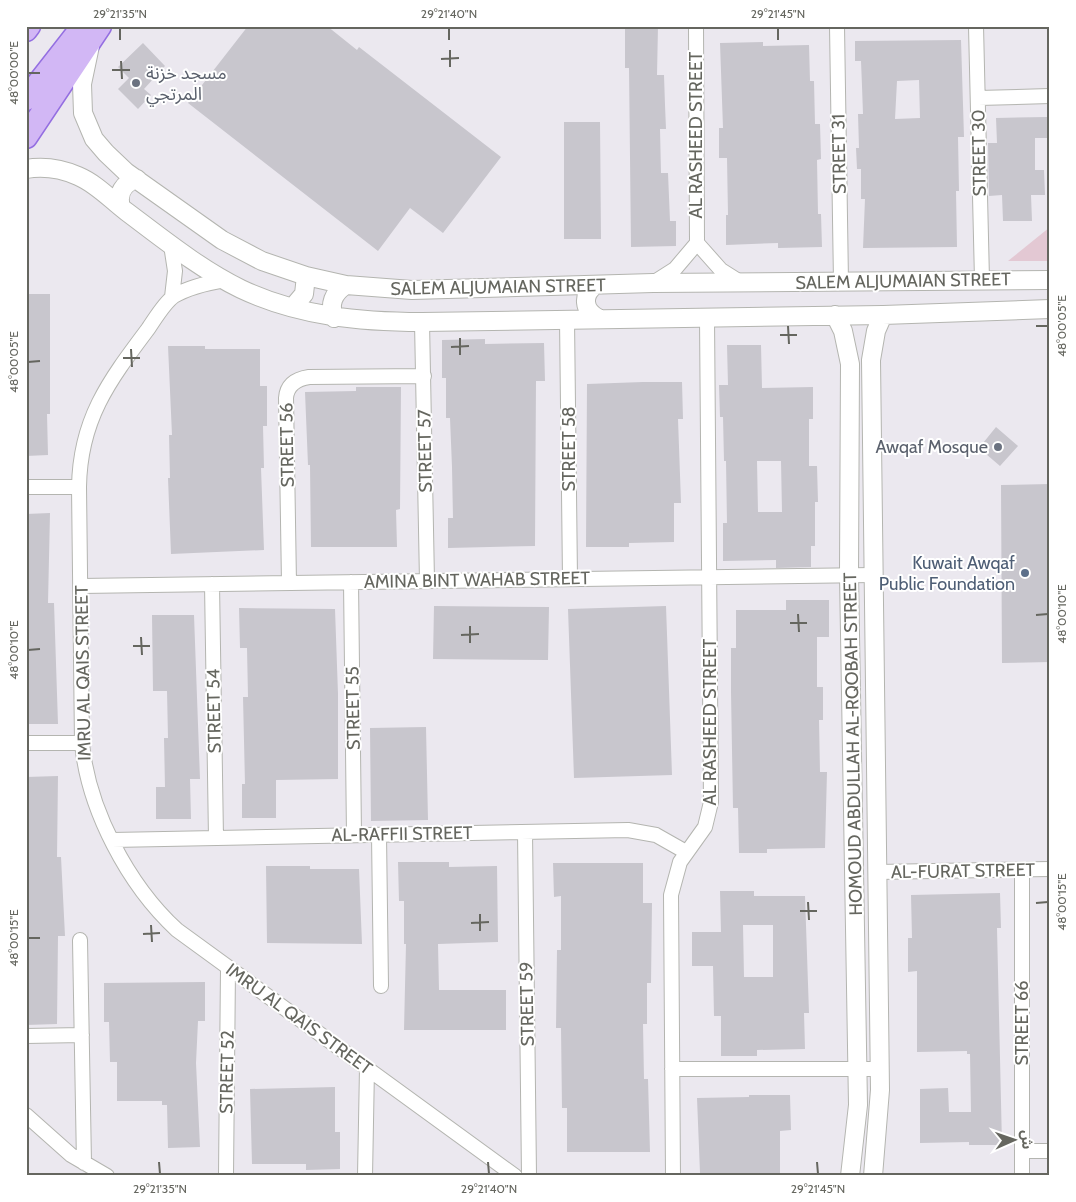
<svg xmlns="http://www.w3.org/2000/svg" width="1076" height="1202" font-family="Cabin,'Noto Sans Arabic',sans-serif">
  <rect width="100%" height="100%" fill="#ebe8ef"/>
  <path fill="#e3c8d3" d="M 1050,227 L 1050,261 L 1008,261 Z"/>
  <path fill="#c8c6cd" fill-rule="evenodd" d="M 248,26 L 327,26 L 357,50 L 359,47 L 501,157 L 443,233 L 410,208 L 378,251 L 188,103 Z
    M 625,26 L 658,26 L 657,75 L 664,75 L 665,105 L 666,129 L 660,129 L 661,173 L 668,173 L 670,221 L 676,221 L 676,246 L 631,247 L 629,68 L 625,68 Z
    M 961,40 L 964,137 L 958,137 L 959,191 L 956,191 L 957,247 L 863,248 L 865,199 L 861,199 L 861,169 L 857,169 L 856,148 L 859,148 L 858,114 L 863,114 L 862,86 L 861,61 L 855,61 L 855,41 ZM 919,80 L 920,118 L 895,119 L 897,81 Z
    M 763,42 L 763,46 L 809,45 L 810,81 L 814,81 L 815,124 L 820,124 L 821,159 L 817,160 L 818,214 L 821,214 L 822,247 L 778,248 L 778,243 L 726,245 L 726,215 L 728,215 L 727,158 L 719,158 L 719,128 L 723,128 L 720,43 Z
    M 143,43 L 165,66 L 144,89 L 151,95 L 138,109 L 118,89 L 129,78 L 118,67 Z
    M 1047,117 L 1048,138 L 1035,138 L 1035,170 L 1044,170 L 1045,195 L 1031,195 L 1032,221 L 1003,221 L 1002,195 L 989,196 L 988,143 L 997,143 L 996,118 Z
    M 564,122 L 600,122 L 601,239 L 564,239 Z
    M 26,294 L 50,294 L 50,414 L 47,414 L 48,455 L 26,456 Z
    M 485,339 L 485,344 L 544,343 L 545,381 L 536,381 L 535,546 L 448,548 L 448,518 L 453,518 L 452,467 L 450,418 L 446,418 L 446,378 L 442,378 L 442,340 Z
    M 727,345 L 761,345 L 762,388 L 813,387 L 813,419 L 809,419 L 809,466 L 817,466 L 818,502 L 815,502 L 815,546 L 811,546 L 811,567 L 776,568 L 776,560 L 723,561 L 723,523 L 727,523 L 726,461 L 724,461 L 723,417 L 720,417 L 719,385 L 728,385 ZM 757,461 L 781,461 L 782,512 L 758,512 Z
    M 168,346 L 205,346 L 205,349 L 260,349 L 260,386 L 267,386 L 267,426 L 263,426 L 264,468 L 261,468 L 264,550 L 171,554 L 168,478 L 170,478 L 169,435 L 172,435 Z
    M 643,382 L 682,382 L 683,419 L 678,419 L 681,503 L 674,503 L 674,542 L 629,543 L 629,547 L 586,547 L 587,384 Z
    M 356,387 L 401,387 L 400,509 L 396,510 L 397,547 L 311,547 L 310,465 L 308,465 L 305,392 L 356,391 Z
    M 996,427 L 1018,446 L 1000,466 L 979,448 Z
    M 1050,484 L 1050,662 L 1002,663 L 1001,485 Z
    M 50,513 L 48,603 L 54,603 L 58,724 L 26,724 L 26,514 Z
    M 786,600 L 829,600 L 829,637 L 817,637 L 817,687 L 823,687 L 823,720 L 819,720 L 820,772 L 827,772 L 825,848 L 767,849 L 767,853 L 739,853 L 738,808 L 733,808 L 731,692 L 731,648 L 736,648 L 736,610 L 786,610 Z
    M 434,606 L 549,607 L 548,660 L 433,659 Z
    M 666,606 L 672,775 L 574,778 L 568,609 Z
    M 239,608 L 335,609 L 338,694 L 338,779 L 276,780 L 276,818 L 242,818 L 242,784 L 245,784 L 243,697 L 248,697 L 247,648 L 240,648 Z
    M 152,615 L 194,615 L 200,779 L 190,779 L 191,819 L 156,819 L 156,787 L 165,787 L 164,738 L 168,738 L 167,691 L 153,691 Z
    M 426,727 L 428,820 L 371,821 L 370,728 Z
    M 58,776 L 57,857 L 61,857 L 65,936 L 58,936 L 57,1024 L 26,1025 L 26,777 Z
    M 398,862 L 449,862 L 449,867 L 497,866 L 498,942 L 438,944 L 439,990 L 506,990 L 506,1030 L 404,1030 L 406,944 L 404,944 L 404,901 L 399,901 Z
    M 553,863 L 643,863 L 643,903 L 652,903 L 651,983 L 647,983 L 647,1024 L 643,1024 L 644,1079 L 648,1079 L 650,1152 L 567,1152 L 567,1108 L 562,1108 L 561,1028 L 556,1028 L 557,950 L 561,950 L 561,896 L 554,897 Z
    M 266,866 L 310,866 L 310,869 L 359,869 L 362,944 L 267,943 Z
    M 720,891 L 754,891 L 754,896 L 805,896 L 809,1013 L 804,1013 L 805,1049 L 757,1050 L 757,1056 L 721,1056 L 721,1016 L 714,1016 L 713,966 L 692,966 L 692,932 L 721,932 ZM 743,925 L 773,925 L 773,977 L 744,977 Z
    M 1000,893 L 1001,928 L 997,928 L 1002,1145 L 969,1145 L 969,1142 L 920,1143 L 920,1089 L 948,1088 L 949,1112 L 971,1112 L 970,1054 L 967,1054 L 967,1051 L 917,1052 L 917,971 L 908,972 L 908,938 L 912,938 L 911,895 Z
    M 205,982 L 205,1021 L 198,1021 L 196,1063 L 200,1147 L 168,1148 L 167,1105 L 162,1105 L 162,1101 L 117,1101 L 117,1062 L 110,1062 L 109,1022 L 104,1022 L 104,983 Z
    M 335,1087 L 335,1132 L 340,1132 L 340,1169 L 306,1170 L 306,1164 L 252,1164 L 250,1089 Z
    M 749,1095 L 790,1095 L 791,1130 L 780,1131 L 780,1175 L 700,1173 L 697,1098 L 749,1097 Z"/>
  <g fill="none" stroke-linecap="round" stroke-linejoin="round">
    <defs>
      <path id="minor" d="M 837,26 L 841,282
        M 976,26 L 982,280
        M 978,98 L 1050,96
        M 697,243 L 721,270 L 740,282
        M 171,245 L 175,271 L 172,297
        M 225,280 C 207,283 189,287 174,296 C 164,303 155,319 148,329 C 109,381 80,419 79,487 L 82,743 C 88,809 128,885 177,930 L 515,1176
        M 653,283 L 675,269 L 697,243 L 696,26
        M 567,319 L 570,579
        M 422,322 L 427,581
        M 26,487 L 79,487
        M 351,582 L 354,835
        M 289,583 L 286,398 C 287,385 296,379 309,377 L 424,376
        M 212,584 L 216,838
        M 81,586 L 873,575
        M 26,743 L 82,743
        M 525,832 L 529,1176
        M 379,835 L 381,986
        M 112,840 L 628,830 L 656,835 L 686,852
        M 1022,870 L 1022,1176
        M 877,872 L 1050,869
        M 80,940 L 84,1163
        M 26,1036 L 82,1035
        M 672,1069 L 879,1069
        M 26,1115 L 71,1155 L 107,1176
        M 1022,1151 L 1050,1151
        M 226,1176 L 228,968
        M 365,1176 L 367,1068
        M 673,1176 L 671,895 L 680,862 L 705,827 L 711,802 L 707,318"/>
      <path id="tertiary" d="M 90,46 L 82,84 L 83,113 L 94,139 L 106,153 L 126,172 L 222,240 L 262,261 L 306,276 L 346,285 L 412,290 L 653,283 L 1050,280
        M 26,169 C 44,166 62,169 78,176 C 97,184 111,200 127,212 C 163,239 200,269 241,289 C 298,316 360,322 422,322 L 883,315 L 1050,309
        M 121,207 C 117,193 123,183 137,179
        M 595,285 C 582,295 583,310 598,318
        M 293,307 L 304,294 L 306,276
        M 835,315 L 843,331 L 850,364 L 849,575 L 858,1105 L 850,1176
        M 334,318 C 329,304 333,293 346,285
        M 873,1176 L 880,1090 L 871,360 L 876,331 L 883,315"/>
      <path id="primary" d="M 26,30 L 29,26
        M 26,99 L 83,26
        M 26,137 L 100,26"/>
    </defs>
    <use href="#minor" stroke="#b4b5b0" stroke-width="16"/>
    <use href="#tertiary" stroke="#b4b5b0" stroke-width="20"/>
    <use href="#primary" stroke="#946fe1" stroke-width="25"/>
    <use href="#minor" stroke="#fff" stroke-width="14"/>
    <use href="#tertiary" stroke="#fff" stroke-width="18"/>
    <use href="#primary" stroke="#d2b7f5" stroke-width="22"/>
  </g>
  <path fill="none" stroke="#65665f" stroke-width="2" d="M 120,28 L 120,40M 449,28 L 449,40M 778,28 L 778,40M 450,50 L 450,67M 441,59 L 459,58M 121,61 L 122,79M 112,70 L 130,70M 28,73 L 40,73M 788,326 L 789,344M 1036,326 L 1048,326M 780,335 L 797,335M 460,338 L 460,355M 451,347 L 469,346M 131,349 L 132,367M 123,358 L 140,358M 28,362 L 40,361M 798,614 L 799,632M 1036,615 L 1048,614M 790,623 L 807,623M 470,626 L 470,643M 461,635 L 479,634M 141,637 L 142,655M 133,646 L 150,646M 28,650 L 40,649M 808,902 L 809,920M 1036,903 L 1048,902M 800,911 L 817,911M 480,914 L 480,931M 471,923 L 489,922M 151,925 L 152,942M 143,934 L 160,933M 28,938 L 40,938M 159,1162 L 160,1174M 488,1162 L 489,1174M 817,1162 L 818,1174"/>
  <g fill="#6b7280" stroke="#fff" stroke-width="2">
    <circle cx="136" cy="83" r="5"/>
    <circle cx="998" cy="447" r="5"/>
  </g>
  <circle fill="#5c6f8a" stroke="#fff" stroke-width="2" cx="1025" cy="573" r="5"/>
  <g text-anchor="middle" stroke-width="4" stroke-linejoin="round" paint-order="stroke">
    <g font-size="18" fill="#5b616d" stroke="#fff" text-anchor="start">
      <text x="146" y="79">مسجد خزنة<tspan x="146" dy="21">المرتجي</tspan></text>
      <text x="988" y="453" text-anchor="end">Awqaf Mosque</text>
    </g>
    <g font-size="18" fill="#65665f" stroke="#fff">
      <text transform="translate(696 135) rotate(-90)" y="6">AL RASHEED STREET</text>
      <text transform="translate(979 153) rotate(-91)" y="6">STREET 30</text>
      <text transform="translate(839 154) rotate(-91)" y="6">STREET 31</text>
      <text transform="translate(903 281) rotate(-1)" y="6">SALEM ALJUMAIAN STREET</text>
      <text transform="translate(498 287) rotate(-1)" y="6">SALEM ALJUMAIAN STREET</text>
      <text transform="translate(287 445) rotate(-91)" y="6">STREET 56</text>
      <text transform="translate(569 449) rotate(-90)" y="6">STREET 58</text>
      <text transform="translate(425 451) rotate(-91)" y="6">STREET 57</text>
      <text transform="translate(477 580) rotate(-1)" y="6">AMINA BINT WAHAB STREET</text>
      <text transform="translate(83 673) rotate(-91)" y="6">IMRU AL QAIS STREET</text>
      <text transform="translate(353 708) rotate(-91)" y="6">STREET 55</text>
      <text transform="translate(214 711) rotate(-91)" y="6">STREET 54</text>
      <text transform="translate(710 722) rotate(-90)" y="6">AL RASHEED STREET</text>
      <text transform="translate(853 744) rotate(-91)" y="6">HOMOUD ABDULLAH AL-RQOBAH STREET</text>
      <text transform="translate(402 834) rotate(-1)" y="6">AL-RAFFII STREET</text>
      <text transform="translate(963 871) rotate(-1)" y="6">AL-FURAT STREET</text>
      <text transform="translate(527 1004) rotate(-91)" y="6">STREET 59</text>
      <text transform="translate(299 1019) rotate(36)" y="6">IMRU AL QAIS STREET</text>
      <text transform="translate(1022 1023) rotate(-90)" y="6">STREET 66</text>
      <text transform="translate(227 1072) rotate(-89)" y="6">STREET 52</text>
    </g>
    <g font-size="18" fill="#4e5e75" stroke="#fff" text-anchor="end">
      <text x="1015" y="569">Kuwait Awqaf<tspan x="1015" dy="21">Public Foundation</tspan></text>
    </g>
  </g>
  <rect width="1076" height="1202" fill="none" stroke="#ffffff" stroke-width="55"/>
  <g transform="translate(1014 1140) rotate(88)" stroke="#ffffff" stroke-width="4" paint-order="stroke">
  <path d="M0-4L9 19L0 12L-9 19Z" fill="#65665f"/>
  <text y="-8" font-size="14" font-weight="bold" text-anchor="middle" fill="#65665f">ش</text>
  </g>
  <rect x="28" y="28" width="1020" height="1146" fill="none" stroke="#65665f" stroke-width="2"/>
  <g font-size="12" text-anchor="middle" fill="#65665f">
    <text x="120" y="18">29°21'35"N</text>
    <text x="449" y="18">29°21'40"N</text>
    <text x="778" y="18">29°21'45"N</text>
    <text transform="translate(14 73) rotate(-90)" y="4">48°00'00"E</text>
    <text transform="translate(1062 326) rotate(-90)" y="4">48°00'05"E</text>
    <text transform="translate(14 362) rotate(-90)" y="4">48°00'05"E</text>
    <text transform="translate(1062 614) rotate(-90)" y="4">48°00'10"E</text>
    <text transform="translate(14 650) rotate(-90)" y="4">48°00'10"E</text>
    <text transform="translate(1062 902) rotate(-90)" y="4">48°00'15"E</text>
    <text transform="translate(14 938) rotate(-90)" y="4">48°00'15"E</text>
    <text x="160" y="1193">29°21'35"N</text>
    <text x="489" y="1193">29°21'40"N</text>
    <text x="818" y="1193">29°21'45"N</text>
  </g>
</svg>
